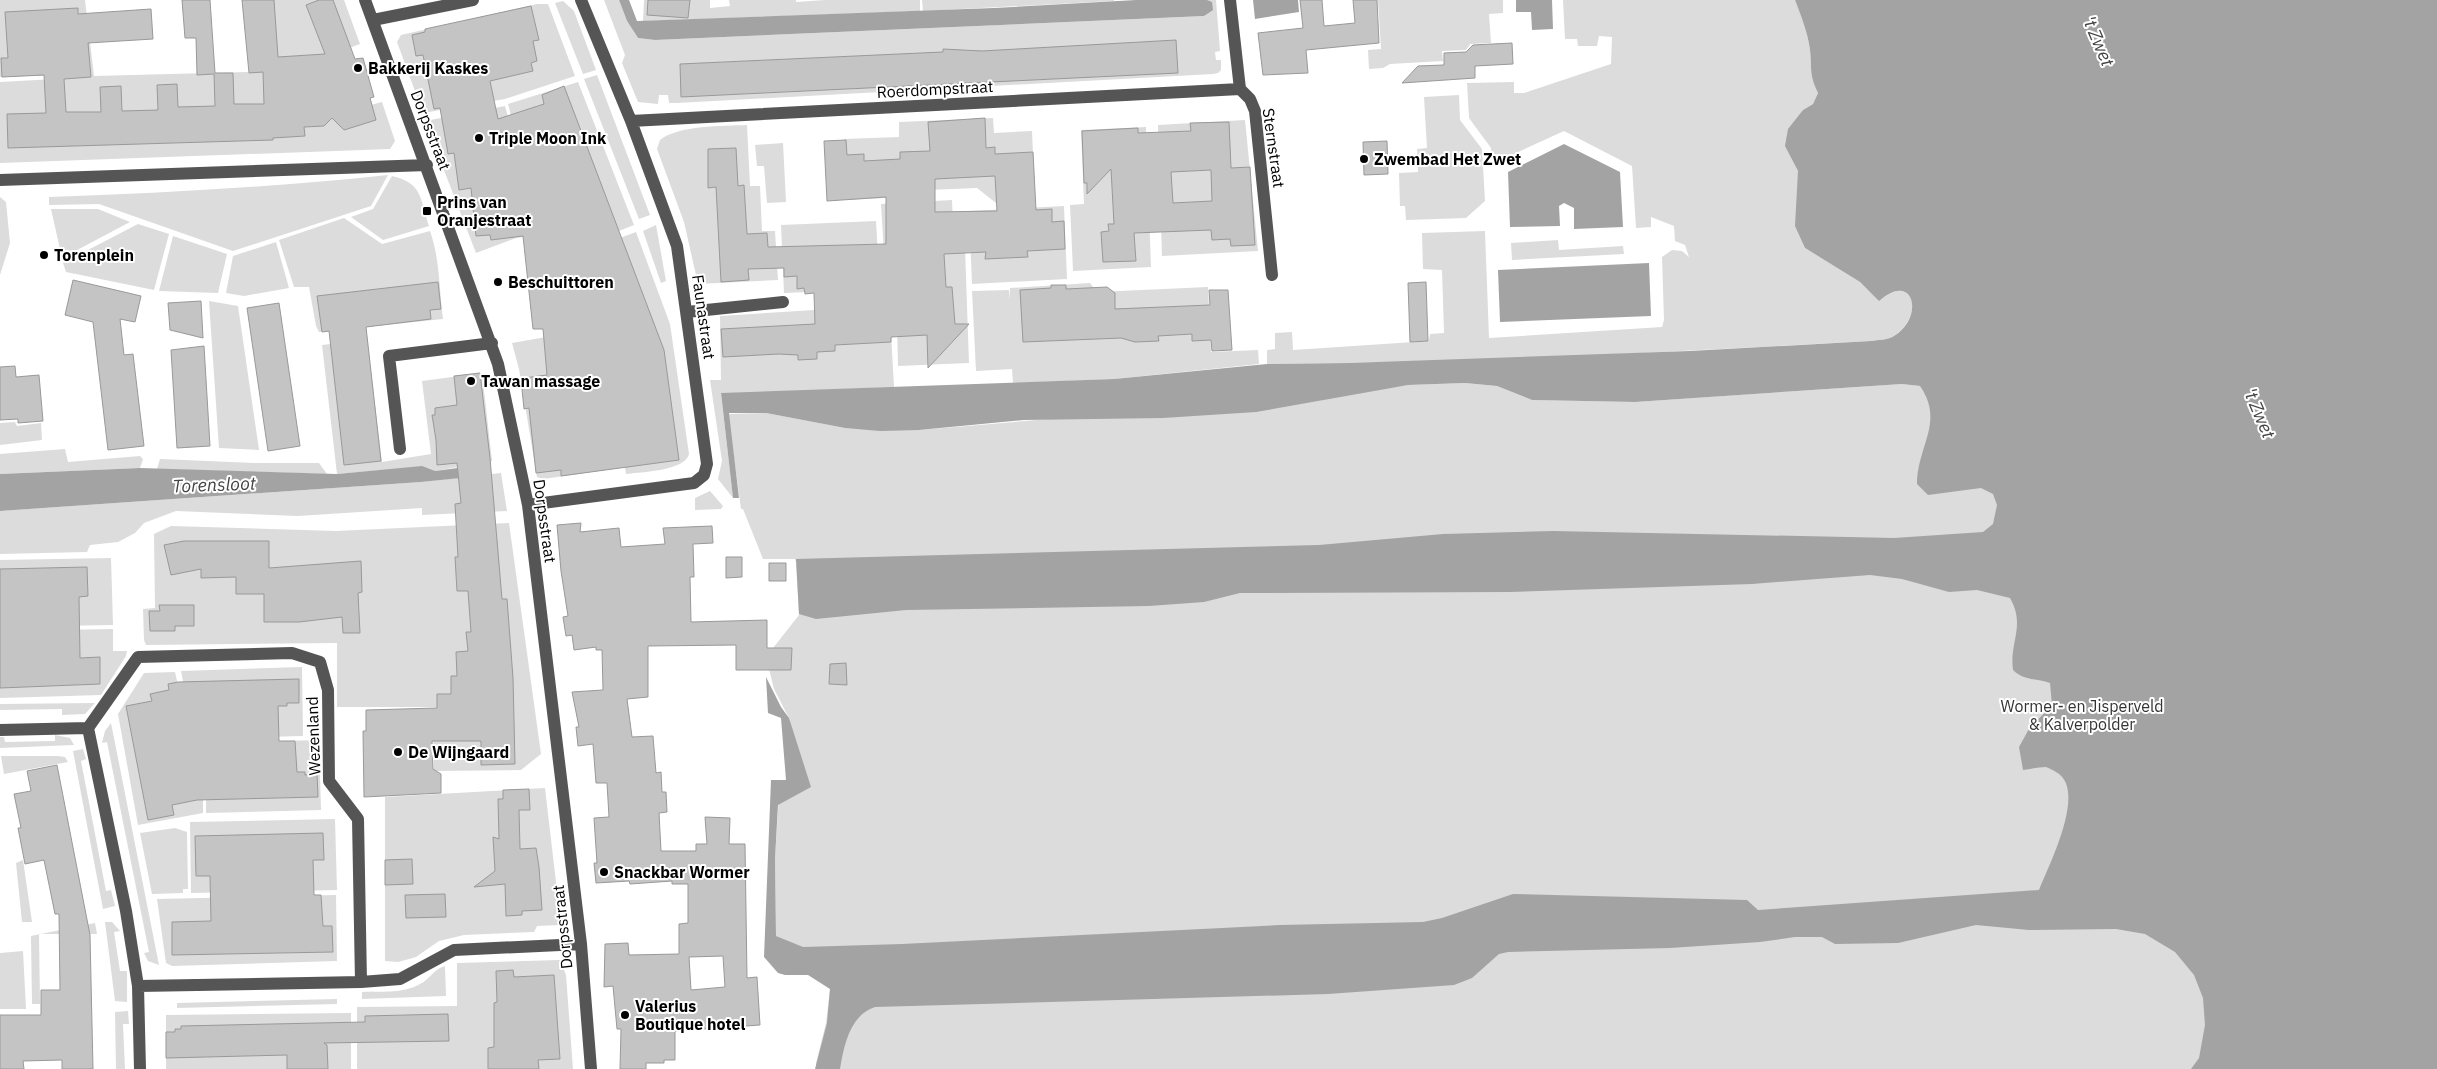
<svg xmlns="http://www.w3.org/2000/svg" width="2437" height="1069" font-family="'IBM Plex Sans',sans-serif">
  <rect width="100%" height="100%" fill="#fff"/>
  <path fill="#dcdcdc" d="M 0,0 L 85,0 L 94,76 L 280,71 L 325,117 L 382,102 L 395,141 L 390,149 L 0,163 L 0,82 L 55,79 L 55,75 L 0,77 Z
    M 260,0 L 344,0 L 360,44 L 300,66 L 267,67 Z
    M 604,0 L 619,0 L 627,21 L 638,38 L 655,40 L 1204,16 L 1209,11 L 1207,0 L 1216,0 L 1220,51 L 1215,52 L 1216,60 L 1221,60 L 1221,70 L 1218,73 L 1213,74 L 677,103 L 669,103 L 668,95 L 659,95 L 658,104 L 638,102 L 622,63 L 625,55 Z
    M 644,0 L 710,0 L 710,8 L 730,6 L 729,0 L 796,0 L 796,2 L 825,0 L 920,0 L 920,11 L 643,21 Z
    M 922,0 L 1114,0 L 1114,1 L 923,11 Z
    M 1378,0 L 1503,0 L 1503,13 L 1489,14 L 1491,43 L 1470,44 L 1466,50 L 1442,51 L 1443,61 L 1390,64 L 1383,68 L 1369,69 L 1368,50 L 1381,49 Z
    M 1563,0 L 1795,0 C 1801,16 1808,33 1810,50 C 1812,70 1809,74 1818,93 L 1813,104 L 1803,110 L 1786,146 L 1798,171 L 1801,237 L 1805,248 L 1860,282 L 1879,300 C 1917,271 1923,318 1894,336 C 1889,340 1877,340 1871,341 C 1670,352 1468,363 1267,364 L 1267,350 L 1275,349 L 1275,333 L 1292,332 L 1293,350 L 1429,341 L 1430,334 L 1444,333 L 1442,270 L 1423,269 L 1422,233 L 1485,231 L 1489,338 L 1662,327 L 1664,320 L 1662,257 L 1672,250 L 1682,251 L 1689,257 L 1685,245 L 1675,241 L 1674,226 L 1651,217 L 1651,227 L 1636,228 L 1632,166 L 1564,131 L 1505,158 L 1492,158 L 1491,148 L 1469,118 L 1467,83 L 1514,82 L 1514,93 L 1524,93 L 1611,64 L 1612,37 L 1599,36 L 1597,46 L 1578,46 L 1577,39 L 1565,39 Z
    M 2437,0 L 2437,1069 L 817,1069 L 816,1063 L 826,1023 L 830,989 L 776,936 L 775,859 L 779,795 L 803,787 L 789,718 L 774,689 L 766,657 L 799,615 L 796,562 L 795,559 L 763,559 L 743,509 L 741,509 L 728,414 L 766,413 L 845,428 L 919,430 L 1348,394 L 1408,385 L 1465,383 L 1497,386 L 1532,400 L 1635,402 L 1902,384 L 1920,386 Z
    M 563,1 L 574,11 L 596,70 L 583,74 L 555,3 Z
    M 537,4 L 548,4 L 575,76 L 505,99 L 423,113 L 397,42 L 401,35 Z
    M 597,75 L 650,215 L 639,219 L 584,79 Z
    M 578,82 L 634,225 L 565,252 L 514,127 L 508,104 Z
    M 1459,95 L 1460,120 L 1482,149 L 1485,201 L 1466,218 L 1406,220 L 1405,206 L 1400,206 L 1399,173 L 1418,172 L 1417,149 L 1427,148 L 1424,97 Z
    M 505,106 L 509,121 L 553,233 L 516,238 L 476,253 L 425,121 Z
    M 993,118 L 994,133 L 1032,131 L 1035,202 L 996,203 L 977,188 L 902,191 L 902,197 L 847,200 L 844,139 L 899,137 L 899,122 Z
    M 1245,120 L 1258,251 L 1162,256 L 1158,125 Z
    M 747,125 L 750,186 L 760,186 L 762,231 L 775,231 L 778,280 L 698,284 L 684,222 L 657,149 L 660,140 C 679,125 723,126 747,125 Z
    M 1146,127 L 1151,267 L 1073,271 L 1070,205 L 1084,204 L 1081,130 Z
    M 783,143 L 786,202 L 767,203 L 764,166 L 757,166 L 755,145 Z
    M 388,175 L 371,206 L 233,251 L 99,204 L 49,205 L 49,197 C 162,193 275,187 388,175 Z
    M 392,176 C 423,183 420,199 429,226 L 383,240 L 351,217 L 373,209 Z
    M 0,197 L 6,202 L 10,243 L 0,275 Z
    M 952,200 L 954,248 L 965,248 L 969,363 L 898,366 L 896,282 L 885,271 L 881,204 Z
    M 1064,206 L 1067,279 L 972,284 L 969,211 Z
    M 51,209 L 98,209 L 130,222 L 62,258 Z
    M 344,218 L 382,244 L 430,231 C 440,259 439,289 443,319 L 319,332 L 316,326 L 309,287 L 294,287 L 279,240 Z
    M 876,221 L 880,289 L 784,293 L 781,225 Z
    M 138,224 L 169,234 L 154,290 L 66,272 L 63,263 Z
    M 656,225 L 666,281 L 661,283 L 643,231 Z
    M 636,232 L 670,324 L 689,454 C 685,471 641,472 626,474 L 615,400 L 620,468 L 543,479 L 537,477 L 519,369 L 512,343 L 546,337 L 567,258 Z
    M 173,236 L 227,254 L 218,293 L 159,291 Z
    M 1558,240 L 1559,250 L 1623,246 L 1624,254 L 1512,260 L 1511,243 Z
    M 276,242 L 289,288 L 244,296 L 226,293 L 233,256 Z
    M 1090,283 L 1097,292 L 1208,287 L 1211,352 L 1258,350 L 1259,364 L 1114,379 L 1013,383 L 1012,369 L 976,371 L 972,291 L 1009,290 L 1010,300 L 1010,288 Z
    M 889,297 L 894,387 L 721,394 L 733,498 L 718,479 L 722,461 L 710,380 L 721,380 L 720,316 L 814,310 L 822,301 Z
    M 209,301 L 238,306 L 259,450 L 219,448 Z
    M 367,340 L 382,462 L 431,454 L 422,381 L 482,373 L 492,461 L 435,471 L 382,470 L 337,474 L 322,345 Z
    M 15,422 L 17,426 L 41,423 L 42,440 L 0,445 L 0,423 Z
    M 65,449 L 68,462 L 140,456 L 143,459 L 140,468 L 0,474 L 0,454 Z
    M 160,459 L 254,463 L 319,463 L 327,474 L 157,469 Z
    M 501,473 L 507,511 L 422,515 L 422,508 L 298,516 L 176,511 L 144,523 L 135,533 L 118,542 L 90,545 L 87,552 L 0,554 L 0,511 L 421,482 Z
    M 710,491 L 723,506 L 721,509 L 695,510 L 695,498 Z
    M 509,523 L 541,754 L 521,770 L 434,771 L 433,731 L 439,707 L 337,707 L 337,643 L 146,645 L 144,640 L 143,609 L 155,608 L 154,534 L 171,526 L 336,531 Z
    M 111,558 L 113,625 L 0,627 L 0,560 Z
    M 113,629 L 113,651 L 127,651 L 126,656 L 101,695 L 0,698 L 0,631 Z
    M 302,667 L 303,736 L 194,739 L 181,671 Z
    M 175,672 L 191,743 L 203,743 L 203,813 L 138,825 L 118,714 L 144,673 Z
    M 95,703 L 85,714 L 62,715 L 62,709 L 0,710 L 0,704 Z
    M 111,723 L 159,965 L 148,961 L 144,953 L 149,952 L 107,742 L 102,743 L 105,731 Z
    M 55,735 L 70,738 L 74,745 L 0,748 L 0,737 L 4,737 L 5,742 L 55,741 Z
    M 319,740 L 321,810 L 206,813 L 206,743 Z
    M 83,749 L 86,759 L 81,761 L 106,891 L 111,890 L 115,906 L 103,909 L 73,751 Z
    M 1,756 L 58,756 L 65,757 L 68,762 L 4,774 Z
    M 545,788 L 561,925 L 537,926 L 534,932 L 464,935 L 439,941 L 416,957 L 398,962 L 385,961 L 385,797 Z
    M 335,819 L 337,890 L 191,893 L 190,822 Z
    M 175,828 L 187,832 L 188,889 L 183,889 L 183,893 L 152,894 L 140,833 Z
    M 23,860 L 32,922 L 22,922 L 16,863 Z
    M 336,895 L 337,961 L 172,966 L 166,963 L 157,899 Z
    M 105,922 L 112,922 L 120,931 L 114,932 L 120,971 L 127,971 L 127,1002 L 115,1001 Z
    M 95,923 L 97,934 L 39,934 L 40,1004 L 32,1004 L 31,936 Z
    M 23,951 L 26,1009 L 0,1009 L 0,953 Z
    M 560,960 L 566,975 L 573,1069 L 357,1069 L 357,1007 L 457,1006 L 457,963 Z
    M 445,966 L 446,996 L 362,999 L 362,992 C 381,991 403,994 420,984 C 429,980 435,968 445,966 Z
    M 337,999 L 337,1004 L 177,1008 L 177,1003 Z
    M 128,1011 L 129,1024 L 123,1024 L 125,1069 L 116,1069 L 115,1012 Z
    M 351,1013 L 351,1069 L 166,1069 L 166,1015 Z"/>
  <path fill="#a3a3a3" d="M 619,0 L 629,0 L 637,21 L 994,8 L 1136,0 L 1207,0 L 1212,2 L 1213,10 L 1204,16 L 655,40 L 638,38 L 627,21 Z
    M 1253,0 L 1298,0 L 1299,12 L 1255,19 Z
    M 1516,0 L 1552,0 L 1553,29 L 1532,30 L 1531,12 L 1516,12 Z
    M 1795,0 L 2437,0 L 2437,1069 L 2191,1069 L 2199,1058 L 2205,1025 L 2203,998 L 2194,975 L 2175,952 L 2145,934 L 2116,929 L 2029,930 L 1976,925 L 1898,943 L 1835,944 L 1822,937 L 1795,937 L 1760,942 L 1670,948 L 1508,952 L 1499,954 L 1472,978 L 1454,985 L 1328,994 L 875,1007 C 850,1015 844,1045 840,1069 L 815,1069 L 827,1023 L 830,989 L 808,975 L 785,975 L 778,973 L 764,957 L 771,780 L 786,780 L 781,718 L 768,713 L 766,677 L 781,707 L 789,718 L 811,787 L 778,805 L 775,859 L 776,936 L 803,947 L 902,944 L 1280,925 L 1423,922 L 1442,918 L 1513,894 L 1747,900 L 1758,910 L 2039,890 C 2049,865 2088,789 2056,772 C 2053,770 2049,768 2046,767 C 2039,767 2030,769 2023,770 L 2019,747 L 2029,729 L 2052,705 L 2050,683 C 2036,678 2024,681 2013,670 C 2009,642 2026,626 2010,598 L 1977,590 L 1949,592 L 1902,579 L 1870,575 L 1752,584 L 1510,592 L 1240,593 L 1204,602 L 1149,606 L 906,610 L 816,619 L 799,614 L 796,559 L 1319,545 L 1443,534 L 1553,531 L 1894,538 L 1983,532 L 1993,524 L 1997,505 L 1993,494 L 1981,488 L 1928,495 L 1917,484 C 1917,446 1945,422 1920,386 L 1902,384 L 1635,402 L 1532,400 L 1497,386 L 1465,383 L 1408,385 L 1256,412 L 1163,418 L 1024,420 L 919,430 L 880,431 L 845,428 L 766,413 L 729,413 L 739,498 L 733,498 L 721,393 L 1114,379 L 1267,364 L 1349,363 L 1690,351 L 1871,341 C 1877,340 1889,340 1894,336 C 1925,317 1914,270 1879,301 L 1860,282 L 1805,248 L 1795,226 L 1798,171 L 1785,146 L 1788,129 L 1803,110 L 1813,104 L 1818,93 C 1809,74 1812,70 1810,50 C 1808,33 1801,16 1795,0 Z
    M 1564,144 L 1620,172 L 1623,227 L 1574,229 L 1574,208 L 1564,203 L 1559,206 L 1560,226 L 1510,227 L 1508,172 Z
    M 1649,263 L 1651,316 L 1500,322 L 1498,270 Z
    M 480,465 L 480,476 L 421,482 L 0,511 L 0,474 L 140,468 L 337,474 L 422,466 L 435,471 Z"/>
  <path fill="#c4c4c4" stroke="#999" fill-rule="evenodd" d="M 182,0 L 210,0 L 215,73 L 233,73 L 234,104 L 264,104 L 263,72 L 249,73 L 242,0 L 274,0 L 278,57 L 325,54 L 306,5 L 319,0 L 333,0 L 355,59 L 363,58 L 374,97 L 370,98 L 376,120 L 344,130 L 332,118 L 324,126 L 304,127 L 305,136 L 273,138 L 273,140 L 8,148 L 7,114 L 46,113 L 44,75 L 2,77 L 1,58 L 8,58 L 5,12 L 78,8 L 78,14 L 151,9 L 153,39 L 88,43 L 91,77 L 64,79 L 66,112 L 101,112 L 100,87 L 121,86 L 122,111 L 158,110 L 157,85 L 177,84 L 178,107 L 215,106 L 214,74 L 197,75 L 196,38 L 185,38 Z
    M 648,0 L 690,0 L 688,18 L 647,15 Z
    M 1300,0 L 1322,0 L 1324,26 L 1355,23 L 1353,0 L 1377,0 L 1379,43 L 1306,50 L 1308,73 L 1263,75 L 1258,33 L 1303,28 Z
    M 531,6 L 539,40 L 533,41 L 537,61 L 531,63 L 533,71 L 490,81 L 498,119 L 544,104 L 542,95 L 564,86 L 664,350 L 679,460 L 561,476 L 561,470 L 536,473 L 529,408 L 524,409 L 522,389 L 525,388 L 524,378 L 547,375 L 543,329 L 533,329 L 523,236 L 491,240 L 490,235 L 476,236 L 471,188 L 459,190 L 454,153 L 448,154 L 440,108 L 434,109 L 423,55 L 416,56 L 412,35 L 425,32 L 425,29 Z
    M 1176,40 L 1178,73 L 681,97 L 680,64 L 943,52 L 943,49 L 982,51 Z
    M 1512,43 L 1513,64 L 1475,66 L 1475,78 L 1402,83 L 1418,66 L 1444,65 L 1444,53 L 1466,52 L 1473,45 Z
    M 985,118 L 986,148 L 995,147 L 995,154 L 1033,152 L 1036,210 L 1052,209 L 1052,222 L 1064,221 L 1065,249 L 1027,251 L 1028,257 L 985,259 L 986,252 L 944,254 L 946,287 L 952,287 L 955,324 L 969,324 L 928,368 L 927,335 L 891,337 L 891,342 L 835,345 L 835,351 L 817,352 L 817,359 L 798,360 L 798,355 L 779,354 L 723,357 L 721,329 L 815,324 L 814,293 L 805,294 L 804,288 L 797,289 L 797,276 L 784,277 L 784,268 L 748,269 L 749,280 L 721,282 L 716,187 L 708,188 L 708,149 L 736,148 L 738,186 L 744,185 L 747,234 L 767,233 L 768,247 L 886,244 L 886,197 L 827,201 L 824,141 L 846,140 L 847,155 L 864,154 L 864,161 L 900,159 L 900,152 L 930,151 L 928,122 ZM 995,176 L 997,211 L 935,212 L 935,179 Z
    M 1229,122 L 1231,168 L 1250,167 L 1255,245 L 1231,246 L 1230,239 L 1212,240 L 1211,230 L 1134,233 L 1136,261 L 1103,262 L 1101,232 L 1109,231 L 1108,224 L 1114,224 L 1111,169 L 1087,194 L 1087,183 L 1084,183 L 1082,131 L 1138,128 L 1138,133 L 1191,131 L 1190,123 ZM 1211,170 L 1212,201 L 1173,203 L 1171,172 Z
    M 1387,141 L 1388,174 L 1364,175 L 1363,142 Z
    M 73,280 L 141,296 L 135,322 L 120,319 L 124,355 L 133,354 L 144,446 L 108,450 L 93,322 L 65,315 Z
    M 438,282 L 441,309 L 430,310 L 431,319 L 366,327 L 381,461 L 344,465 L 329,331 L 322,332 L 317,296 Z
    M 1426,282 L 1428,341 L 1410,342 L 1408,283 Z
    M 1051,285 L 1066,285 L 1066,289 L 1107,287 L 1115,293 L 1115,309 L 1210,305 L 1209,290 L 1228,290 L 1232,350 L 1212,351 L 1211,340 L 1192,341 L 1192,334 L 1158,336 L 1159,341 L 1135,342 L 1121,338 L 1023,342 L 1020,290 L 1051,288 Z
    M 201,301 L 203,338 L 170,330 L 168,303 Z
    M 279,303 L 300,446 L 268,451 L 247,308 Z
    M 204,346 L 210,446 L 177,448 L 171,350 Z
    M 15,366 L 16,377 L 39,375 L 43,421 L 18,423 L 18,419 L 0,420 L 0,367 Z
    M 480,373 L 490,458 L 502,599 L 507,599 L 513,678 L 515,764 L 481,765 L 481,741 L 432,741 L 433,769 L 441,774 L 441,793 L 364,797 L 363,731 L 366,731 L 366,710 L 437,708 L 437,694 L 451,694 L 451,676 L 457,676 L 456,652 L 468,651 L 466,632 L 471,632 L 468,591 L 457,591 L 455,557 L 458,557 L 455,504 L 461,503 L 457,463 L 437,465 L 436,440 L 432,415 L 435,415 L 435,408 L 457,405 L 454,376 Z
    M 581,523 L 580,532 L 619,528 L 621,547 L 665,544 L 663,528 L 712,526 L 713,543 L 693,544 L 694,577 L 690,577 L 691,622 L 767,620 L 767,648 L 792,648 L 791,670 L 736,670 L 736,645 L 648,646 L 648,697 L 627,699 L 632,737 L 653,736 L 656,773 L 661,772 L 662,792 L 666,792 L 667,812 L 659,813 L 661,851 L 696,851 L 696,844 L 707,844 L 705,817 L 730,818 L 729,844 L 745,844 L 747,978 L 757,977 L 760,1025 L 675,1031 L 675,1060 L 664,1060 L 664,1063 L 646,1063 L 646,1069 L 620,1069 L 621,1029 L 617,1029 L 613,986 L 604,987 L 605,944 L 628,943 L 629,955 L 679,954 L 679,924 L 688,923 L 688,884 L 672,884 L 672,881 L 630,884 L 629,881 L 596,883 L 594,863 L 597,863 L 594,818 L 609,817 L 607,783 L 596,783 L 593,744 L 578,746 L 576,727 L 579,727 L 572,692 L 603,690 L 602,650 L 596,650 L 596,647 L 574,650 L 572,635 L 566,636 L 563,617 L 568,616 L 561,571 L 557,525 ZM 723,956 L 725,987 L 691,990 L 689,957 Z
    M 184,541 L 269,541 L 269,568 L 361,561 L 362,592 L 358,593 L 360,633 L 343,633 L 342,617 L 299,622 L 264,622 L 264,594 L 236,594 L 236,577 L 201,578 L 201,569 L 171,575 L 164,545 Z
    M 726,557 L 742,557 L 742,577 L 726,578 Z
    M 769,563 L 786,563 L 786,581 L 769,581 Z
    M 87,567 L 88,596 L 79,597 L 80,658 L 100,657 L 100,684 L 0,688 L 0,569 Z
    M 159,605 L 194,605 L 194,626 L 175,626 L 175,631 L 150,631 L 149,611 L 160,611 Z
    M 846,663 L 847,685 L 829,684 L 830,664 Z
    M 299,679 L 299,703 L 287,703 L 287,706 L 278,706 L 279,741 L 295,741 L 297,772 L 305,772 L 305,775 L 317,774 L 318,797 L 197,800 L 172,805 L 174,815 L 148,820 L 126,706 L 152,701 L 150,694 L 169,690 L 168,684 L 178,682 Z
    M 57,765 L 90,935 L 93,1069 L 62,1069 L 62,1060 L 23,1061 L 24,1069 L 0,1069 L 0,1015 L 41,1015 L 41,990 L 60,990 L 59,914 L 55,914 L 44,860 L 25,864 L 18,828 L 21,828 L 14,794 L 31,791 L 27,771 Z
    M 529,789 L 530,810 L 519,810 L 520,849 L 536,848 L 539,867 L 542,910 L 522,911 L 522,915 L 506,916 L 505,884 L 474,887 L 495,871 L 493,837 L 499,839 L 498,799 L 503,799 L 503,790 Z
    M 323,833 L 324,860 L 313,860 L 314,895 L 321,895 L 323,926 L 332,926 L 333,952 L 172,955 L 172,922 L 211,921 L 210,876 L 196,876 L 195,836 Z
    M 412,859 L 413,884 L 385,885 L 385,860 Z
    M 445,894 L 446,917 L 406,918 L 405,895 Z
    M 513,970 L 514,977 L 554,975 L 560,1059 L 538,1060 L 539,1069 L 488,1069 L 488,1048 L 494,1047 L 494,1003 L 497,1002 L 496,971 Z
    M 448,1014 L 449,1041 L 324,1043 L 327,1045 L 328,1069 L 287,1069 L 287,1055 L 166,1058 L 166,1032 L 175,1032 L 175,1029 L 181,1029 L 181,1026 L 365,1022 L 365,1016 Z"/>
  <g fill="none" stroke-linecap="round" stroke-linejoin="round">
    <path stroke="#555" stroke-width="12" d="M 365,0 L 498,364 L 528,505 L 581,944 L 591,1069
      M 1230,0 L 1240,89 L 1250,99 L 1255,111 L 1272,275
      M 373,20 L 473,0
      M 631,121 L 1240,89
      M 0,180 L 427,165
      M 687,312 L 783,302
      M 400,449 L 389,356 L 492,343
      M 528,505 L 694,483 L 704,475 L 707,464 L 677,246 L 631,121 L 581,0
      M 0,730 L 88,728
      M 138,986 L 361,982 L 400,979 L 454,950 L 581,944
      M 140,1069 L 138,986 L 126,911 L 88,728 L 138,657 L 292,653 L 320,662 L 328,690 L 329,781 L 358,819 L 361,982"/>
  </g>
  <g fill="#000" stroke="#fff" stroke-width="2">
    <circle cx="358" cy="68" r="5"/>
    <circle cx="479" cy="138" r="5"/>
    <circle cx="1364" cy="159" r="5"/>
    <rect x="422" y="206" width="10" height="10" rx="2.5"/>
    <circle cx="44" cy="255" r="5"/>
    <circle cx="498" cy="282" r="5"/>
    <circle cx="471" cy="381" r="5"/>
    <circle cx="398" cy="752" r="5"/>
    <circle cx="604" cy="872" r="5"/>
    <circle cx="625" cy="1015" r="5"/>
  </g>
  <g text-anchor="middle" stroke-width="4" stroke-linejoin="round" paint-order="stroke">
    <g font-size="16" font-weight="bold" fill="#000" stroke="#fff" text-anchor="start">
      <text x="368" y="74">Bakkerij Kaskes</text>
      <text x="489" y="144">Triple Moon Ink</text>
      <text x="1374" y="165">Zwembad Het Zwet</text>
      <text x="437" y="208">Prins van<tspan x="437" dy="18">Oranjestraat</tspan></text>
      <text x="54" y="261">Torenplein</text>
      <text x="508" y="288">Beschuittoren</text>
      <text x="481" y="387">Tawan massage</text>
      <text x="408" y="758">De Wijngaard</text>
      <text x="614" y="878">Snackbar Wormer</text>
      <text x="635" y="1012">Valerius<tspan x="635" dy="18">Boutique hotel</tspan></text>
    </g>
    <g font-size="16" fill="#000" stroke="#fff">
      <text transform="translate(935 89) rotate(-3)" y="6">Roerdompstraat</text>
      <text transform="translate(431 130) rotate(69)" y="6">Dorpsstraat</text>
      <text transform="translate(1274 148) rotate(82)" y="6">Sternstraat</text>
      <text transform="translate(704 317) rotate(82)" y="6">Faunastraat</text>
      <text transform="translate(545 521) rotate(82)" y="6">Dorpsstraat</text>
      <text transform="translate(313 736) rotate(-92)" y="6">Wezenland</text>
      <text transform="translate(562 927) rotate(-96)" y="6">Dorpsstraat</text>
    </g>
    <g font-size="16" fill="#333" stroke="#fff">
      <text x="2082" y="712">Wormer- en Jisperveld<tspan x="2082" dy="18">&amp; Kalverpolder</tspan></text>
    </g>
    <g font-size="18" font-style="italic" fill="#444" stroke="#fff">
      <text transform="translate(2098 41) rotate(67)" y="6">'t Zwet</text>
      <text transform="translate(2259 413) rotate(67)" y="6">'t Zwet</text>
      <text transform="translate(214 485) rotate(-2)" y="6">Torensloot</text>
    </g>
  </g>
</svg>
